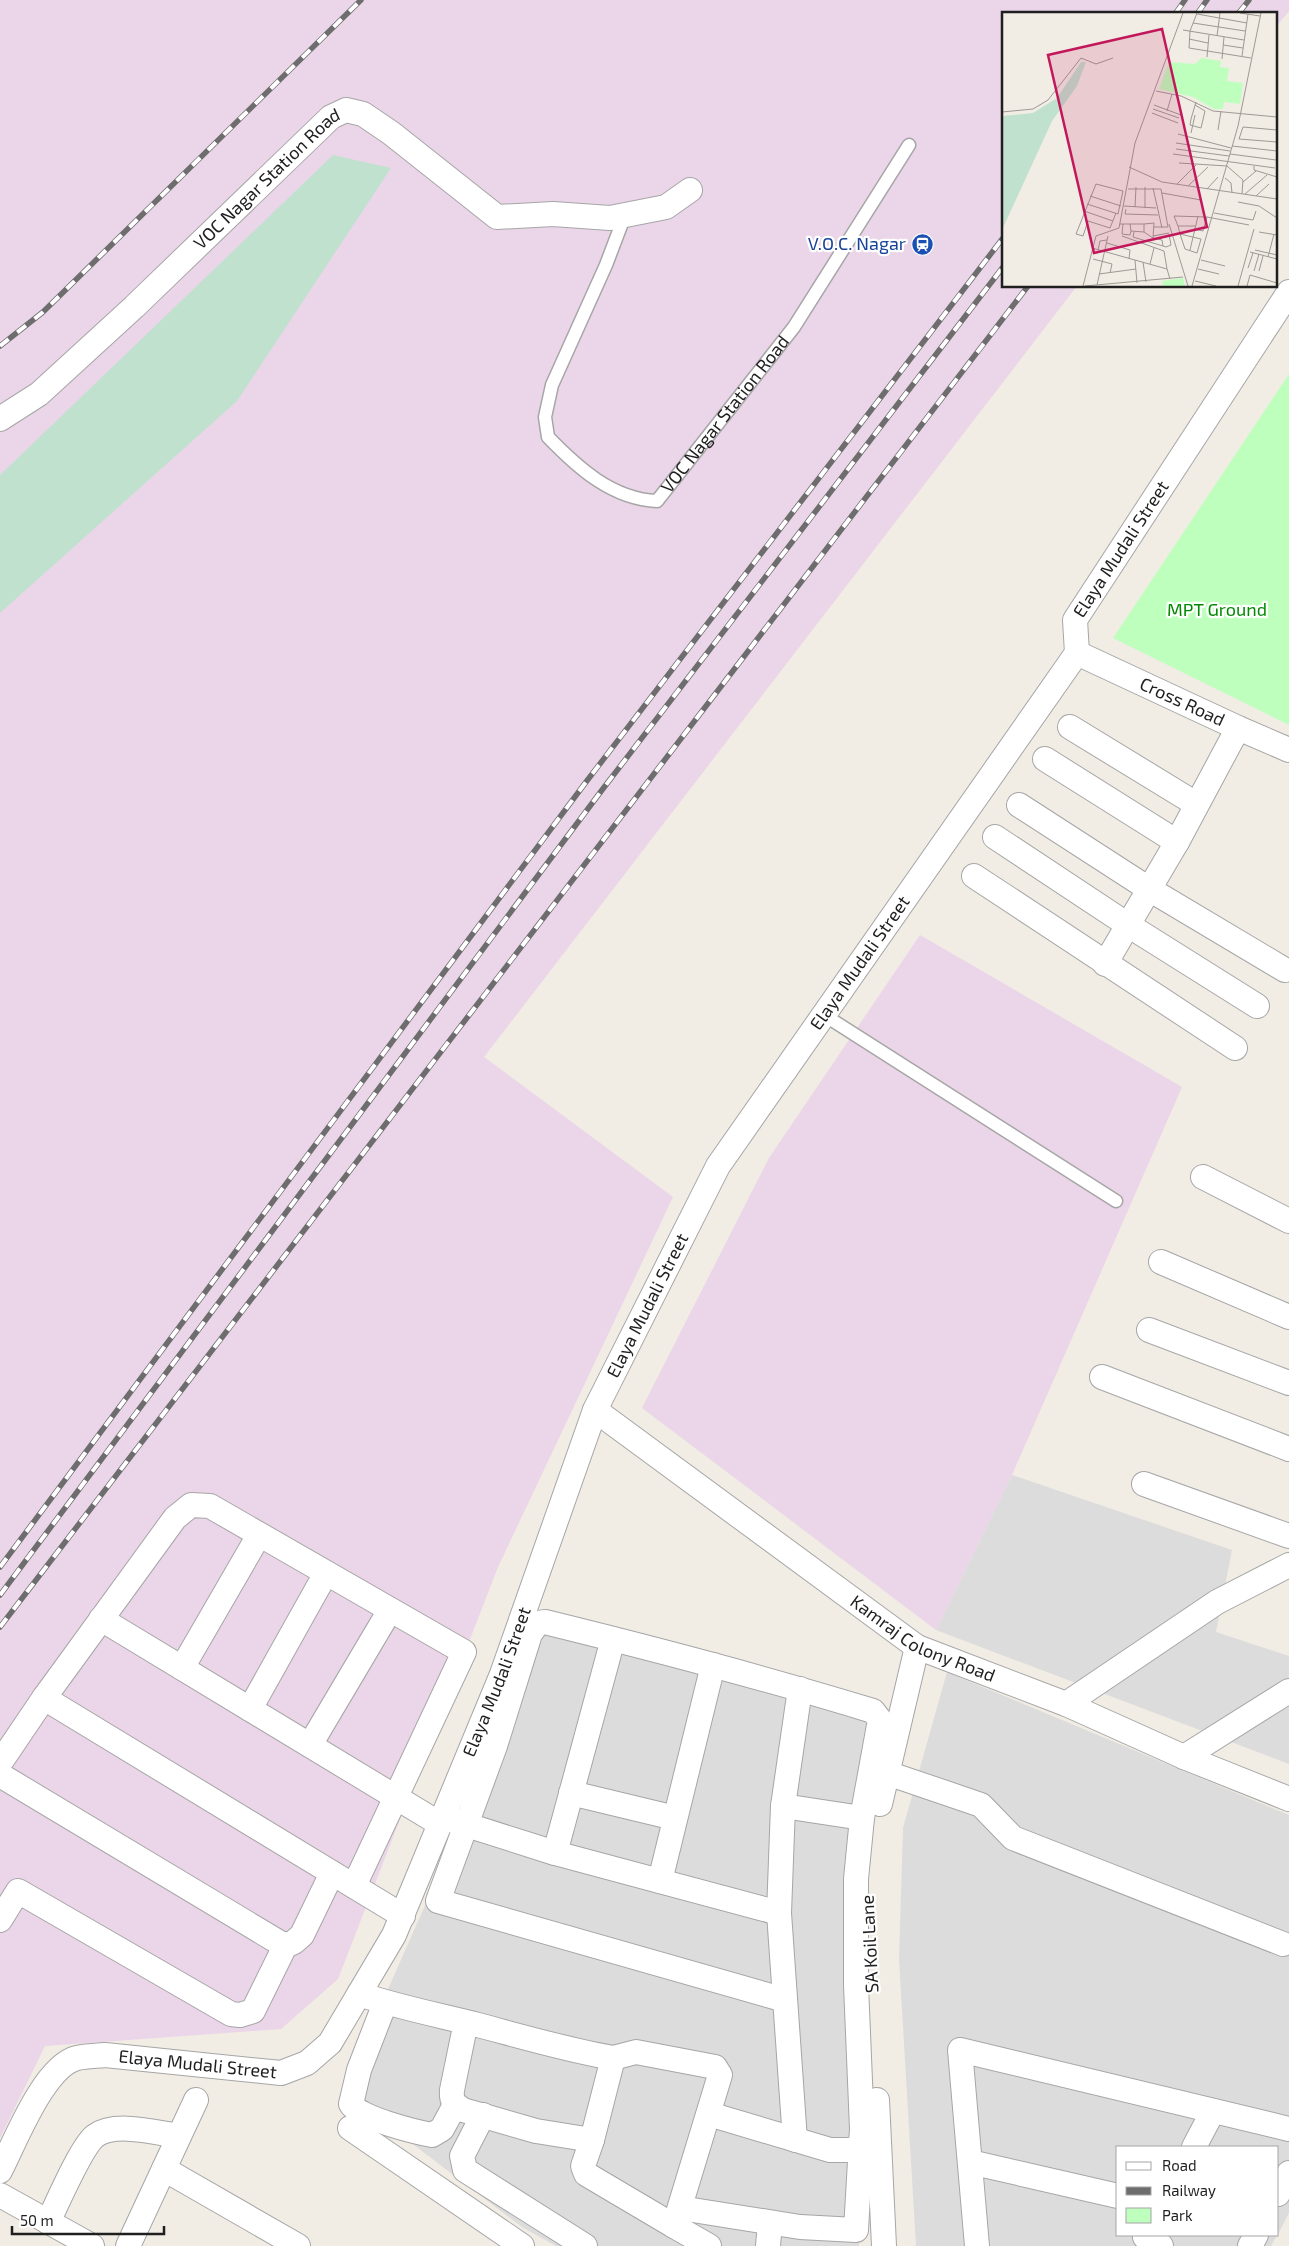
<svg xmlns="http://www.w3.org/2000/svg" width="1289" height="2246" font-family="'Exo 2',sans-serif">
  <rect width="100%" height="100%" fill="#f1ece4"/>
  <path fill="#dddcdc" d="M 1012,1475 L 1232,1550 L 1216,1632 L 1289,1656 L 1289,1764 L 936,1630 Z
    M 552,1618 L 869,1701 L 848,1884 L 859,2246 L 556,2246 L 522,2227 L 343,2091 Z
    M 947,1672 L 1289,1815 L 1289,2213 L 1278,2234 L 1278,2147 L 1118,2147 L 1118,2235 L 1277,2235 L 1271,2246 L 916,2246 L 899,1959 L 903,1828 Z"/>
  <path fill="#ebd5e8" d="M 0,0 L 1289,0 L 1289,11 L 1275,28 L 1275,14 L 1003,14 L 1003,286 L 1077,286 L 484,1057 L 673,1197 L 498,1567 L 338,1979 L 281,2029 L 45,2046 L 0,2138 Z
    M 920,935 L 1182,1087 L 1012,1475 L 936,1630 L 642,1408 L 769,1158 Z"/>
  <path fill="#c0e1ce" d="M 333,155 L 391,168 L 237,401 L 0,613 L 0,475 Z"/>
  <path fill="#beffbd" d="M 1289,374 L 1289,725 L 1113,638 Z"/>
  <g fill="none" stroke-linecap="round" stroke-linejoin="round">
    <defs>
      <g id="service">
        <path id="s1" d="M 625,215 L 606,265 L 552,385 L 545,417 L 548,437 C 578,468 612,499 657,501 L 794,327 L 909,145"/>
        <path d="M 824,1015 L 1116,1201"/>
      </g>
      <g id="minor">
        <path id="s2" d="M 0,419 L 39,394 L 134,307 L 331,117 L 346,110 L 363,114 L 391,133 L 497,217 L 553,214 L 610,218 L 666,207 L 690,190"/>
        <path id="s3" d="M 1077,653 L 1238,728 L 1289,750"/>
        <path d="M 1070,727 L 1196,804"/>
        <path d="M 1045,759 L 1177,842"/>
        <path d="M 1019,805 L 1149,889 L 1285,970"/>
        <path d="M 995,837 L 1128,925 L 1257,1006"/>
        <path d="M 974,876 L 1235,1048"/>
        <path d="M 1105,964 L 1177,842 L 1238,728"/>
        <path d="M 1203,1177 L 1289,1221"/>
        <path d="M 1161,1262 L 1289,1317"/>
        <path d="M 1149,1330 L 1289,1383"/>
        <path d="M 1102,1377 L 1289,1449"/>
        <path id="s4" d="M 595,1410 L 917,1647 L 1066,1704 L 1184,1757 L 1289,1799"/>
        <path d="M 1144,1484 L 1289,1536"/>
        <path d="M 101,1619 L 440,1824"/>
        <path d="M 182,1668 L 259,1535"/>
        <path d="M 44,1698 L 403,1916"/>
        <path d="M 1066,1704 L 1217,1602 L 1289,1565"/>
        <path d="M 250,1709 L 326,1573"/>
        <path d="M 310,1745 L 390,1610"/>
        <path d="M 1184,1757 L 1289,1691"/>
        <path d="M 0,1763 L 44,1698 L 175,1518 L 191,1505 L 210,1506 L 464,1652 L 354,1886"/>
        <path d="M 887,1773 L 981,1805 L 1013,1838 L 1283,1944"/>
        <path d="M 0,1775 L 285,1946"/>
        <path d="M 571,1793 L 675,1818"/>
        <path d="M 880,1804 L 917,1647"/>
        <path d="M 783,1806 L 862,1818"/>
        <path d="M 451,1820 L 555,1853 L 779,1913"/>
        <path d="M 555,1853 L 613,1639"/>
        <path d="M 660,1881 L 713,1665"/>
        <path d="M 0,1920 L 18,1891 L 231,2014 L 240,2015 L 253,2011 L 285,1946 L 294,1942 L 302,1935 L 332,1873"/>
        <path d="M 359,1994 C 398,2007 438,2015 478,2025 C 523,2037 567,2050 613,2058 L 592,2140 L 536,2131 L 463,2110 C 454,2104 451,2101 452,2090 L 466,2022"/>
        <path d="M 385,2003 L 359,2070 L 351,2104 C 358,2118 416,2132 432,2135 L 442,2129 L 455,2105"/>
        <path d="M 877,2100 L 884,2246"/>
        <path d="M 709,2114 L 830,2150 L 852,2150 L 861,2144 L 862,2129 L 856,1985 L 856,1879 L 862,1818 L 880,1720 L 873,1711 C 765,1678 655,1649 545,1622 L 538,1623 L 530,1634 L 495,1746 L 438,1901 L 785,2000"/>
        <path d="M 483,2115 L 462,2156 L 465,2170 L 585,2246"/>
        <path d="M 350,2128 L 522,2246"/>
        <path d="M 592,2140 L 583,2166 L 586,2174 L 674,2226 L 720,2075 L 715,2067 L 636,2052 L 613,2058"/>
        <path d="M 795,2140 L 779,1913 L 783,1806 L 800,1689"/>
        <path d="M 1194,2147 L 1213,2111"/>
        <path d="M 970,2162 L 1118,2196"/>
        <path d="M 164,2169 L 298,2246"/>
        <path id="s5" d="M 0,2171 C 15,2142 44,2066 77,2058 C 86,2056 96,2056 105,2055 L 281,2073 L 307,2063 L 330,2043 L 394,1935 L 502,1674 L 595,1410 L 718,1166 L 1077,653 L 1075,620 L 1289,292"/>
        <path d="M 1278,2194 L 1289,2173"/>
        <path d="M 0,2195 L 92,2246"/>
        <path d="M 680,2208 L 800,2227 L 856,2230 L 861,2144"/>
        <path d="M 48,2222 C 57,2204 81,2147 95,2136 C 115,2121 157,2133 179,2136"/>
        <path d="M 674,2226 L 709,2246"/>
        <path d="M 1145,2237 L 1161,2246"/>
        <path d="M 128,2246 L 196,2100"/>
        <path d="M 768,2246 L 770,2223"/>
        <path d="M 977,2246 L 960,2050 L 1289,2129"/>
        <path d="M 1250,2246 L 1256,2235"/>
      </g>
    </defs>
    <use href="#service" stroke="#a6a6a6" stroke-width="15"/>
    <use href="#minor" stroke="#a6a6a6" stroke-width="26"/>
    <use href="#service" stroke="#fff" stroke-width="12"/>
    <use href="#minor" stroke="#fff" stroke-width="24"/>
    <defs>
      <path id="rail" d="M 1175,14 L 1185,0
        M 1197,14 L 1207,0
        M 1238,14 L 1249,0
        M 0,346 L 43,312 L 361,0
        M 0,1567 L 586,782 L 1003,238
        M 0,1595 L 602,790 L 1003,267
        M 0,1627 L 1028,286"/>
    </defs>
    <use href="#rail" stroke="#6d6d6d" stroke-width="5.5"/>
    <use href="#rail" stroke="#fff" stroke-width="4" stroke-dasharray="11" stroke-linecap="butt"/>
  </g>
  <defs>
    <symbol id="station-disc" viewBox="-11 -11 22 22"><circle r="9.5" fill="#1a4fb4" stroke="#fff"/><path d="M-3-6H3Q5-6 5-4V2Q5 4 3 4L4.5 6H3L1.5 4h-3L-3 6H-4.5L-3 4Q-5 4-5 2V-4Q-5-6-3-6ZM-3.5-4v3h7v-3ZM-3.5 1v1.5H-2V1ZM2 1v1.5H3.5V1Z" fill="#fff"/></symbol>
  </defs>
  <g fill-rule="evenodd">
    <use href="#station-disc" x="910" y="232" width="25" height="25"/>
  </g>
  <g text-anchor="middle" stroke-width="4.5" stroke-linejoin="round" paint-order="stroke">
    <g font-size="18" fill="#1f1f1f" stroke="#fff">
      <text dy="6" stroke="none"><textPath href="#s2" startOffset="360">VOC Nagar Station Road</textPath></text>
      <text dy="6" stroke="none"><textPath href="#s1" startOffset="478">VOC Nagar Station Road</textPath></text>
      <text dy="6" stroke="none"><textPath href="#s5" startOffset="2108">Elaya Mudali Street</textPath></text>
      <text dy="6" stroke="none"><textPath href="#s3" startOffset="116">Cross Road</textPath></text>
      <text dy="6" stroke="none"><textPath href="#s5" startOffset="1612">Elaya Mudali Street</textPath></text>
      <text dy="6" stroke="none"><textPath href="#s5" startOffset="1208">Elaya Mudali Street</textPath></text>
      <text dy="6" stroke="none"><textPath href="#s4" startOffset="401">Kamraj Colony Road</textPath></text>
      <text dy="6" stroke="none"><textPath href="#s5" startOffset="802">Elaya Mudali Street</textPath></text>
      <text transform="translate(870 1944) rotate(-93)" y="6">SA Koil Lane</text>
      <text dy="6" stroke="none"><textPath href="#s5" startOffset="261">Elaya Mudali Street</textPath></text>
    </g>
    <g font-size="18" fill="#164399" stroke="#fff" text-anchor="end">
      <text x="906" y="250">V.O.C. Nagar</text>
    </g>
    <g font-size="18" fill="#018901" stroke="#fff">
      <text x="1217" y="616">MPT Ground</text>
    </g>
  </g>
  <g transform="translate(1002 12)">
    <rect width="275" height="275" fill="#f1ece4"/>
    <path d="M 79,50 L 84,50 L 75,74 L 50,109 L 0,218 L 1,104 L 31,101 L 55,86 Z" fill="#c0e1ce"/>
    <path d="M 200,46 L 219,49 L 218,55 L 227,56 L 225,69 L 241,71 L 238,92 L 222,90 L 221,97 L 212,97 L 191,85 L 157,77 L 167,50 L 193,52 ZM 181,266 L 183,274 L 161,274 L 160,269 Z" fill="#beffbd"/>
    <path fill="none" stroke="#9d9a95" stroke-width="1" d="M 195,1 L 188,19 L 187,36 L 249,46M 238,1 L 258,4M 195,2 L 245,11M 191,11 L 243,19M 181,18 L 242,28M 215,24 L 218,1M 187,27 L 206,31M 221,33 L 241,36M 240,44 L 246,2M 205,45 L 207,23M 220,47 L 222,25M 154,79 L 179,84 L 211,99 L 275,105M 152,93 L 179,103M 193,93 L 203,99 L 199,116 L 188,113 L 189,107 L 194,90M 151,97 L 177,106M 165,99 L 170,82M 0,100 L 31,97 L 46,88 L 79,46 L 94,52 L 111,46M 150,101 L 176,111M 216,118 L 219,99M 189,121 L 193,103M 176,122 L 229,136M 237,127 L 241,115 L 275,118M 237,127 L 275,130M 174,131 L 228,139M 230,134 L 275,139M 174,137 L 227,144M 171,142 L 273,156M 228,142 L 274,148M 177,151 L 225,154 L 241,168 L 240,182M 252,154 L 252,158 L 275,165M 127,155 L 160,170 L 275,187M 223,166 L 229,171 L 230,181M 241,170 L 254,159M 175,172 L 194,153M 186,174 L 206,155M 151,176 L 160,216M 126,177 L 159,177 L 166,215 L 152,215M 205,177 L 216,165M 160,181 L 199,188M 243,182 L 265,163M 88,184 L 119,194M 254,184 L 267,172M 236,190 L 257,194 L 275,206M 85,192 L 116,202M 122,194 L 154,196M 133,195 L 134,175M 143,196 L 143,175M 124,197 L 123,202 L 156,203M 82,199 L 111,209M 114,201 L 108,216 L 86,209 L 81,224 L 74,222 L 94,172 L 121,179 L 116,202M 212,201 L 251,208 L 254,199M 118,212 L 142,212 L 142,220 L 129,219 L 128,212M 121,212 L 120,222 L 128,223 L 129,219M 167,212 L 186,274M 176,214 L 193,214M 192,217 L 201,219 L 205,205M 132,220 L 131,225 L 161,234M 142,220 L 151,226 L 152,211 L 142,212M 257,220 L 275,223M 178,222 L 199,227 L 195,241 L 183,237 L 178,222 L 176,214 L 172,204 L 205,205 L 247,213M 120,224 L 162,239 L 165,257M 151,224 L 167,221M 151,226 L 160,228 L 161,234 L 164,235 L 169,233 L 167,222M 105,231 L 128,238 L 127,247M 90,236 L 165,257 L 168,267M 96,238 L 98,229 L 105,228M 188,238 L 196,204M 253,238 L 275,243M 248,240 L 275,247M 266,245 L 272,222M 91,247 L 110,252 L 108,261M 133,248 L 135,271M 199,248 L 223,254M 141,250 L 144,270M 148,252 L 152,236M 246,256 L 251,241M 196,257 L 217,262M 252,259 L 257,242M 257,259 L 261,244M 97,262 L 134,257M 193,269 L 214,274M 95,273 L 106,224M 81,274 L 94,224 L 117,216 L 133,131 L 181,1M 83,274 L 181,265M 190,274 L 236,114 L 259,1M 236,274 L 252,217M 245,274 L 248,263 L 275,271"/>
    <path fill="#c2185b" fill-opacity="0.15" stroke="#c2185b" stroke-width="2.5" d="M 160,17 L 205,215 L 92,241 L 46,43 Z"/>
    <rect width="275" height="275" fill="none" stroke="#1f1f1f" stroke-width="2.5"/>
  </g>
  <rect x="1116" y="2146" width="162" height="90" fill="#ffffff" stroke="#a5a5a5"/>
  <rect x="1126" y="2162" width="25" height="8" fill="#ffffff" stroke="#a5a5a5"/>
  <text x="1162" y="2171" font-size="15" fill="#1f1f1f">Road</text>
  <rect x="1126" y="2187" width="25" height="8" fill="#6d6d6d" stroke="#a5a5a5"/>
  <text x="1162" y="2196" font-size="15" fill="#1f1f1f">Railway</text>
  <rect x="1126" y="2208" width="25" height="15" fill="#beffbd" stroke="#a5a5a5"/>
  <text x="1162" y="2221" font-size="15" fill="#1f1f1f">Park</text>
  <path d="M12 2226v8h152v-8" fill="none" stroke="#1f1f1f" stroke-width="2.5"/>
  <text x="20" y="2226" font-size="15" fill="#1f1f1f" stroke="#ffffff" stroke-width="4" paint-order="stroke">50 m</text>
</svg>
